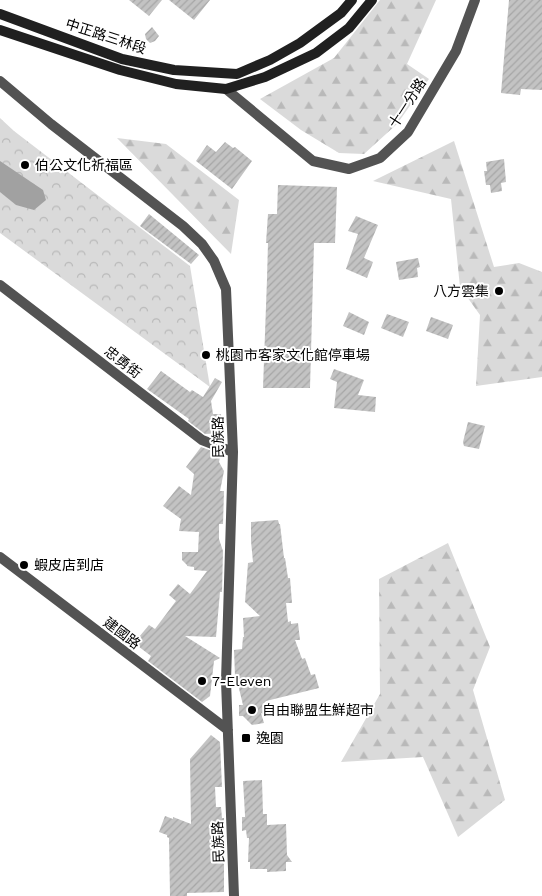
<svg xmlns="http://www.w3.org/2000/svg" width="542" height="896" font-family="'Work Sans','Noto Sans TC',sans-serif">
  <defs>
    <pattern id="forest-firs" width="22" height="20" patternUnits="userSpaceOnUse" patternTransform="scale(1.25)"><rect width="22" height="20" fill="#dadada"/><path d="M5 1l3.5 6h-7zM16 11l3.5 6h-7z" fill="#b9b9b9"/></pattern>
    <pattern id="park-crowns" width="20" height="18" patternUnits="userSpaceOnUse" patternTransform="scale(1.25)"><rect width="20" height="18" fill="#dadada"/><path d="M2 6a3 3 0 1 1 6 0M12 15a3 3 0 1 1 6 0" fill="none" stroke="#b9b9b9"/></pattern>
    <pattern id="building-hatch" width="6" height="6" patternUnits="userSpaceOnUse" patternTransform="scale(1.25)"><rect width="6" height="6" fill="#c3c3c3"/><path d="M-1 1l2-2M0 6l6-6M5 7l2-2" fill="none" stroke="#a6a6a6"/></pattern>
  </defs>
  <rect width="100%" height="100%" fill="#fff"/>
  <path fill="url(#forest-firs)" d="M 380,0 L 436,0 L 407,64 L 429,79 L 397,124 L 364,154 L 339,153 L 301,130 L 260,99 L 334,58 Z
    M 117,138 L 166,144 L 239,200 L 231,254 Z
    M 454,141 L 494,267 L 519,263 L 542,272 L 542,377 L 476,386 L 480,315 L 460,287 L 451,199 L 373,181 Z
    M 448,543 L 490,647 L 473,690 L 505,800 L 458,837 L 423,757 L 341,762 L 380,694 L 379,579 Z"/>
  <path fill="url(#park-crowns)" d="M 0,118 L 14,131 L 190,266 L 210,387 L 0,233 Z"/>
  <path fill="#a1a1a1" d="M 0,161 L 43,190 L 46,200 L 34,210 L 16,205 L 0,192 Z"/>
  <path fill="url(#building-hatch)" d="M 129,0 L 162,0 L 149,16 Z
    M 169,0 L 210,0 L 194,20 Z
    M 509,0 L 542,0 L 542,90 L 521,89 L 520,95 L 501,93 Z
    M 152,27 L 159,36 L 155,41 L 150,43 L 146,39 L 145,34 Z
    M 225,142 L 233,148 L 235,147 L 252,161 L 232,189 L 196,161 L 207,145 L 216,152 Z
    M 504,159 L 506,182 L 501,183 L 502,191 L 491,193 L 490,185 L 486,185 L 484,171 L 487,171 L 486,162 Z
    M 278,185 L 337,187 L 335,243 L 314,243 L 310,388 L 263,388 L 267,279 L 268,243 L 266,243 L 268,214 L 277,214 Z
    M 149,214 L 199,255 L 191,264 L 140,226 Z
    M 356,216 L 378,225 L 364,258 L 373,262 L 367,278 L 346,269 L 358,234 L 348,231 Z
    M 418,258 L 420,267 L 417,268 L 418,277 L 399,280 L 396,262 Z
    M 349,312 L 369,322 L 364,335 L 343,326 Z
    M 387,314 L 409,322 L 403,337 L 381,328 Z
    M 431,317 L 453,325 L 448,339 L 426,331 Z
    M 334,369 L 364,380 L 358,395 L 376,397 L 375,412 L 334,408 L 337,382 L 330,379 Z
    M 161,371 L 190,392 L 192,390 L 203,397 L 215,378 L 222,382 L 211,401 L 213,414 L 221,414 L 222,433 L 205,434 L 188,421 L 189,419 L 147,389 Z
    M 468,422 L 485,426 L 479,449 L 464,446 L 463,442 Z
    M 201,447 L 212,451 L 220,457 L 219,462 L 224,471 L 220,491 L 224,491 L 223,524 L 219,524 L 219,539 L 223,551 L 222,592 L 220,592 L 216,637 L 185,636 L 220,658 L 214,661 L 210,696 L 202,702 L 148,661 L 151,656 L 134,643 L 149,625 L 155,629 L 176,601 L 169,595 L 178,584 L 190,594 L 207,571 L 194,570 L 194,567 L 187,566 L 187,565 L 182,560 L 182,552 L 198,552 L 199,532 L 179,531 L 181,519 L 163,506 L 179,486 L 191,495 L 194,474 L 186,467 Z
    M 278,520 L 279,524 L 280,524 L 284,558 L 285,558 L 288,578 L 290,578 L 292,603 L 286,603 L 288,622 L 291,621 L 291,624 L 298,623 L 300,640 L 295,640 L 302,659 L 305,658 L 311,675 L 315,674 L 319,688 L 266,701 L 264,703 L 266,715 L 261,713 L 264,723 L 252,725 L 243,716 L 239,716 L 239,705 L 243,705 L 236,676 L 235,676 L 234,650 L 242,649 L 243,637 L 244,637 L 243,618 L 260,616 L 245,602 L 248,563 L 253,562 L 251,541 L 251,522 Z
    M 211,735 L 220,742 L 222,787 L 215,787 L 216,807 L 221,807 L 222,818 L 224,818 L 224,892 L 187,893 L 187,896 L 170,896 L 169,838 L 167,837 L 167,835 L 159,832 L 165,816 L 173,819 L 173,817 L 191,824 L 190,759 Z
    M 262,780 L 263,814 L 267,814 L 267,825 L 286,824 L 287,855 L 292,862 L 286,862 L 286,871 L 267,872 L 267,869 L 250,869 L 250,862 L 248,862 L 249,838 L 247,838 L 246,830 L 242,831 L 242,817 L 245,817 L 245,815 L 243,781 Z"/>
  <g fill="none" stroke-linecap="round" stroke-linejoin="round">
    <path stroke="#535353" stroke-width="10" d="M 0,81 L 51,124 L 183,226 L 202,244 L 214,261 L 226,289 L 233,452 L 226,681 L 234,896
      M 226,89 L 313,161 L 349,169 L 380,158 L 408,132 L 456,51 L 475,0
      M 0,285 L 202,440 L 233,452
      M 0,557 L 228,730"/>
    <path stroke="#202020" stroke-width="10" d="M 0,14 L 122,59 L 174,70 L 237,74 L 270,60 L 300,43 L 341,13 L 352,0
      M 0,30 L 120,70 L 176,84 L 226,89 L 265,77 L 316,53 L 349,28 L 372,0"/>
  </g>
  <g fill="#000" stroke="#fff" stroke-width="2">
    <circle cx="25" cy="165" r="5"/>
    <circle cx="499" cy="291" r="5"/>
    <circle cx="206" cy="355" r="5"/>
    <circle cx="24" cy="565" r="5"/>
    <circle cx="202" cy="681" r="5"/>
    <circle cx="252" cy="710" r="5"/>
    <rect x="241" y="733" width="10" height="10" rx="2.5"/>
  </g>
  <g text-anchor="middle" stroke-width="4" stroke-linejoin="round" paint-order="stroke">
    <g font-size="14" fill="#000" stroke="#fff">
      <text transform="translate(106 36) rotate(18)" y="5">中正路三林段</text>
      <text transform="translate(407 103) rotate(-57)" y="5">十一分路</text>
      <text transform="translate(123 362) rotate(38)" y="5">忠勇街</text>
      <text transform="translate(218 437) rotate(-91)" y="5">民族路</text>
      <text transform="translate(122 633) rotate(37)" y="5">建國路</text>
      <text transform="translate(218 842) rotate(-92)" y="5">民族路</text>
    </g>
    <g font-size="14" fill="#000" stroke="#fff" text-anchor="start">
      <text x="35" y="170">伯公文化祈福區</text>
      <text x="489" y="296" text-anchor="end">八方雲集</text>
      <text x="216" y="360">桃園市客家文化館停車場</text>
      <text x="34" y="570">蝦皮店到店</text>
      <text x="212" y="686">7-Eleven</text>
      <text x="262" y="715">自由聯盟生鮮超市</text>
      <text x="256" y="743">逸園</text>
    </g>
  </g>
</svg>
